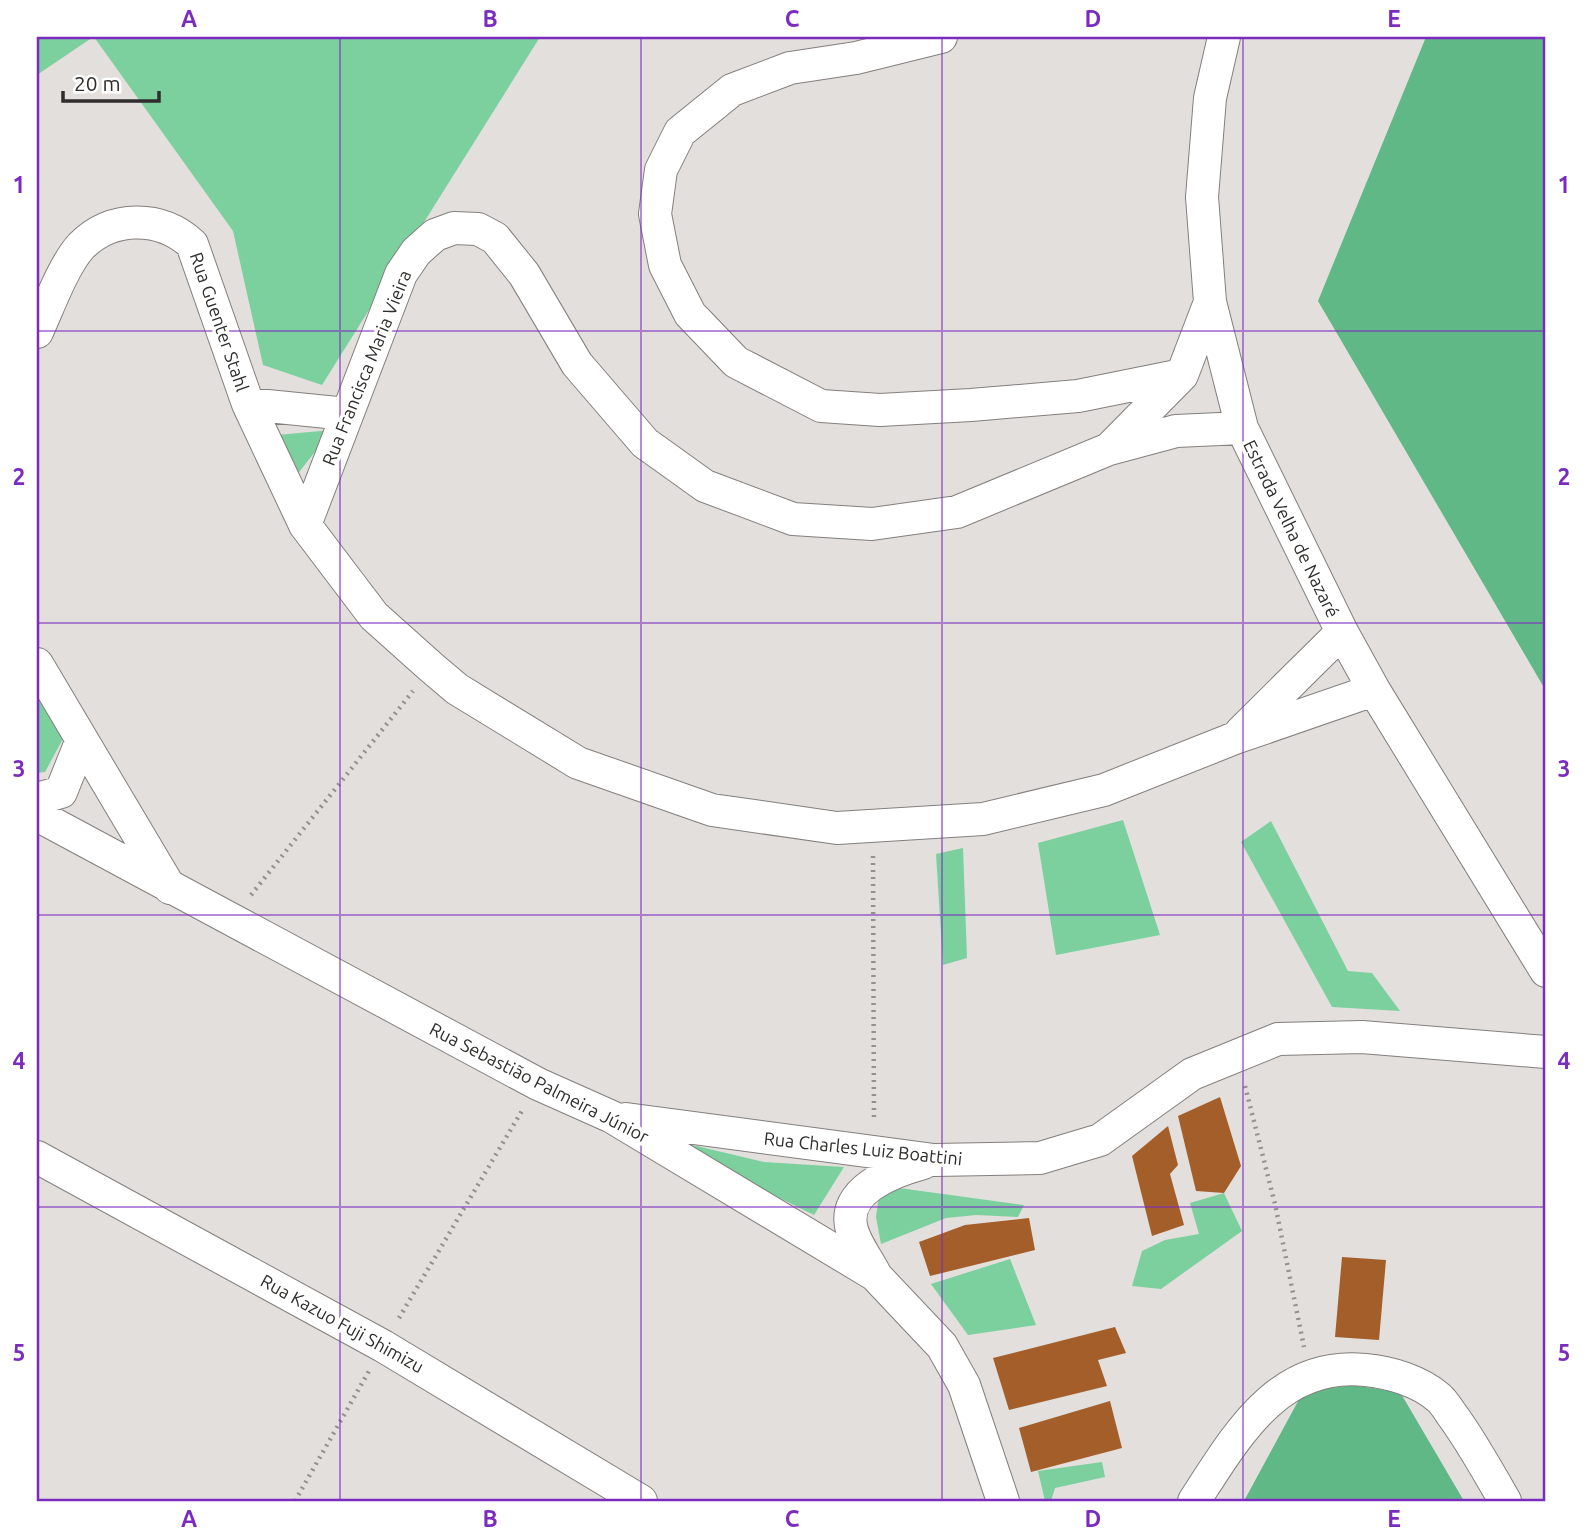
<svg xmlns="http://www.w3.org/2000/svg" width="1583" height="1538" font-family="Ubuntu,sans-serif">
  <rect width="100%" height="100%" fill="#e3dfdc"/>
  <path fill="#7bd09e" d="M 37,37 L 93,37 L 37,75 Z
    M 94,37 L 540,37 L 322,385 L 263,365 L 233,231 Z
    M 332,430 L 289,485 L 266,436 Z
    M 37,672 L 71,724 L 45,772 L 37,773 Z
    M 1123,820 L 1160,935 L 1056,955 L 1038,843 Z
    M 1271,821 L 1348,971 L 1372,973 L 1400,1011 L 1332,1007 L 1241,842 Z
    M 963,848 L 967,958 L 943,965 L 936,854 Z
    M 688,1144 L 764,1162 L 844,1167 L 814,1215 L 685,1151 Z
    M 899,1188 L 1024,1205 L 1018,1217 L 976,1215 L 946,1218 L 881,1244 L 876,1217 L 879,1195 Z
    M 1224,1193 L 1242,1231 L 1161,1289 L 1132,1286 L 1142,1251 L 1165,1240 L 1199,1234 L 1190,1203 Z
    M 1010,1259 L 1036,1325 L 968,1335 L 931,1284 Z
    M 1102,1462 L 1105,1477 L 1055,1488 L 1051,1501 L 1045,1501 L 1038,1471 Z"/>
  <path fill="#60b887" d="M 1426,37 L 1546,37 L 1546,691 L 1318,301 Z
    M 1352,1385 L 1400,1392 L 1464,1501 L 1244,1501 L 1303,1392 Z"/>
  <path fill="#a45e2a" d="M 1220,1097 L 1241,1166 L 1224,1193 L 1196,1191 L 1178,1116 Z
    M 1168,1126 L 1178,1165 L 1170,1174 L 1184,1225 L 1152,1236 L 1132,1156 Z
    M 1029,1218 L 1035,1250 L 930,1276 L 919,1242 L 965,1225 Z
    M 1342,1257 L 1386,1260 L 1379,1340 L 1335,1337 Z
    M 1115,1327 L 1126,1353 L 1098,1360 L 1107,1386 L 1009,1410 L 993,1358 Z
    M 1110,1401 L 1122,1448 L 1031,1472 L 1019,1428 Z"/>
  <g fill="none" stroke-linecap="round" stroke-linejoin="round">
    <defs>
      <path id="street" d="M 941,37 L 856,58 L 790,68 L 732,90 L 680,132 L 661,170 L 655,214 L 665,265 L 690,314 L 736,362 L 821,406 L 880,410 L 971,405 L 1078,396 L 1182,375
        M 1224,37 L 1210,98 L 1202,197 L 1210,302 L 1242,428 L 1342,632 L 1374,690 L 1546,971
        M 37,332 C 48,308 63,266 81,246 C 112,215 160,215 192,244 L 248,404 L 305,525 L 374,616 L 431,667 L 457,689 L 578,763 L 712,810 L 837,828 L 983,819 L 1104,790 L 1235,738 L 1374,690
        M 248,404 L 347,414
        M 1110,448 L 1182,375 L 1210,302
        M 305,525 L 401,274 L 416,252 L 435,235 L 454,228 L 478,229 L 495,238 L 524,274 L 577,364 L 645,443 L 705,486 L 793,519 L 872,524 L 957,512 L 1109,449 L 1176,431 L 1242,428
        M 37,664 L 170,888
        M 1241,732 L 1342,632
        M 37,799 L 61,792 L 81,742
        M 37,815 L 538,1084 L 612,1117 L 875,1275 L 942,1346 L 964,1385 L 1003,1501
        M 626,1119 L 934,1160 L 1040,1158 L 1100,1140 L 1192,1074 L 1278,1039 L 1362,1037 L 1546,1052
        M 37,1157 L 383,1346 L 641,1501
        M 875,1274 C 868,1260 856,1245 852,1230 C 840,1190 894,1171 923,1163
        M 1194,1501 C 1236,1437 1277,1361 1365,1370 C 1389,1372 1420,1381 1439,1398 C 1445,1403 1450,1413 1455,1419 C 1474,1446 1489,1473 1505,1501"/>
    </defs>
    <use href="#street" stroke="#837f7d" stroke-width="34"/>
    <path stroke="#93908e" stroke-width="4.5" stroke-dasharray="2 5" stroke-linecap="butt" d="M 873,856 L 874,1121
      M 251,895 L 413,691
      M 1245,1086 L 1275,1204 L 1304,1347
      M 399,1318 L 523,1109
      M 295,1501 L 369,1371"/>
    <use href="#street" stroke="#fff" stroke-width="32"/>
  </g>
  <path fill="none" stroke="#7b2cbf" stroke-width="2" stroke-opacity="0.55" d="M 340,37 L 340,1501M 641,37 L 641,1501M 942,37 L 942,1501M 1243,37 L 1243,1501M 37,331 L 1546,331M 37,623 L 1546,623M 37,915 L 1546,915M 37,1207 L 1546,1207"/>
  <g text-anchor="middle" stroke-width="7" stroke-linejoin="round" paint-order="stroke">
    <g font-size="18" fill="#2f2e2c" stroke="#fff">
      <text transform="translate(219 322) rotate(71)" y="6">Rua Guenter Stahl</text>
      <text transform="translate(367 368) rotate(-68)" y="6">Rua Francisca Maria Vieira</text>
      <text transform="translate(1291 529) rotate(64)" y="6">Estrada Velha de Nazaré</text>
      <text transform="translate(539 1083) rotate(27)" y="6">Rua Sebastião Palmeira Júnior</text>
      <text transform="translate(863 1149) rotate(6)" y="6">Rua Charles Luiz Boattini</text>
      <text transform="translate(342 1324) rotate(29)" y="6">Rua Kazuo Fuji Shimizu</text>
    </g>
  </g>
  <rect width="1583" height="1538" fill="none" stroke="#ffffff" stroke-width="77"/>
  <path d="M63 91v10h96v-10" fill="none" stroke="#2f2e2c" stroke-width="3.5"/>
  <text x="74" y="91" font-size="21" fill="#2f2e2c" stroke="#ffffff" stroke-width="5" paint-order="stroke">20 m</text>
  <rect x="38" y="38" width="1506" height="1462" fill="none" stroke="#7b2cbf" stroke-width="2.5"/>
  <g font-size="23" text-anchor="middle" font-weight="bold" fill="#7b2cbf">
    <text x="189" y="27">A</text>
    <text x="490" y="27">B</text>
    <text x="792" y="27">C</text>
    <text x="1093" y="27">D</text>
    <text x="1394" y="27">E</text>
    <text x="19" y="193">1</text>
    <text x="1564" y="193">1</text>
    <text x="19" y="485">2</text>
    <text x="1564" y="485">2</text>
    <text x="19" y="777">3</text>
    <text x="1564" y="777">3</text>
    <text x="19" y="1069">4</text>
    <text x="1564" y="1069">4</text>
    <text x="19" y="1361">5</text>
    <text x="1564" y="1361">5</text>
    <text x="189" y="1527">A</text>
    <text x="490" y="1527">B</text>
    <text x="792" y="1527">C</text>
    <text x="1093" y="1527">D</text>
    <text x="1394" y="1527">E</text>
  </g>
</svg>
